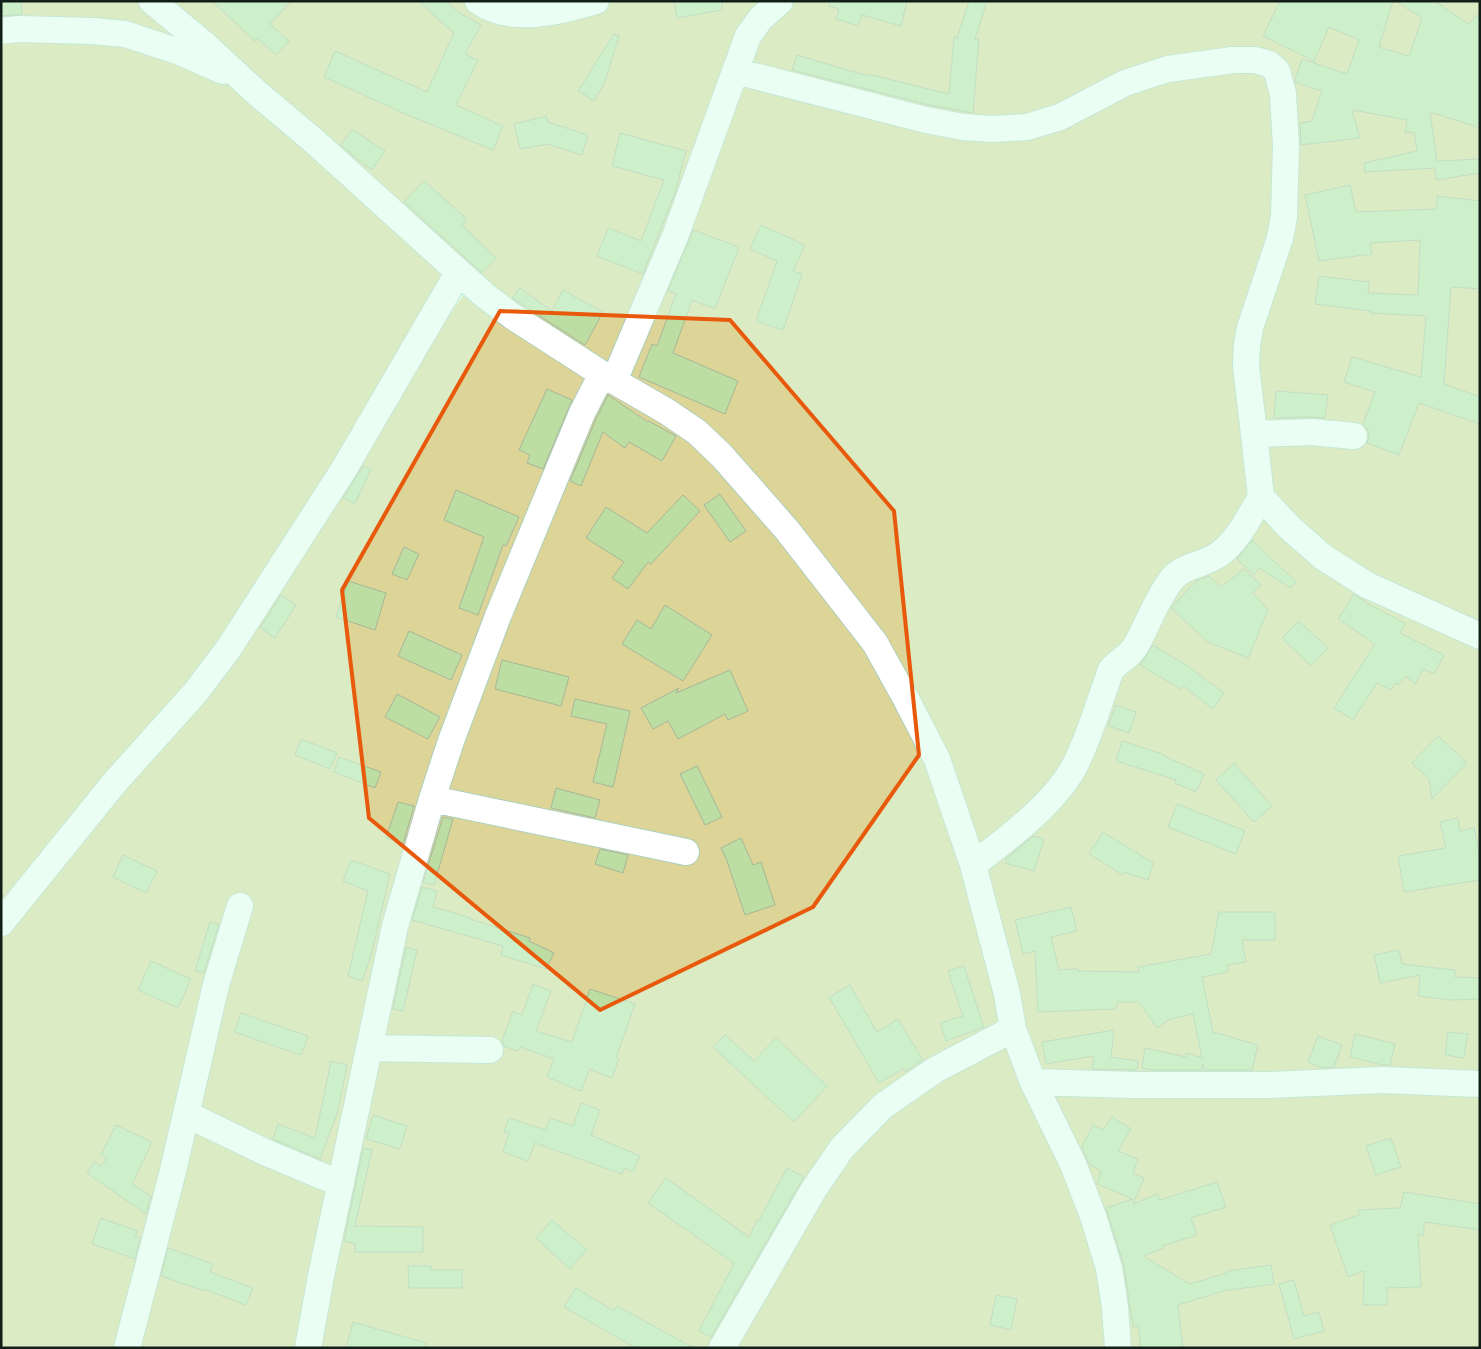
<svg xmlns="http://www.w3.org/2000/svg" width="1481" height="1349" font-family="'Open Sans',sans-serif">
  <rect width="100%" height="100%" fill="#dafeea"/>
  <path fill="#dcd597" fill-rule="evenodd" d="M 1,1 L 1480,1 L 1480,1348 L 1,1348 ZM 438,253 L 531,333 L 463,296 L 438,331 L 443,295 Z"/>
  <path fill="#bddea3" stroke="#a6b799" d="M 1,1 L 21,1 L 22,14 L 1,16 Z
    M 212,1 L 291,1 L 270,24 L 289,41 L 276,55 L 257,38 L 255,41 Z
    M 418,1 L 446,1 L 460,13 L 481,25 L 465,54 L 478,60 L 456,105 L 503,126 L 493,150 L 410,116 L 324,77 L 335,51 L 427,92 L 454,33 Z
    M 674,1 L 722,1 L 722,10 L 677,18 Z
    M 830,1 L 907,1 L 901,26 L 862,15 L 858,26 L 836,19 L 839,9 L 829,6 Z
    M 969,1 L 987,1 L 975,39 L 979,39 L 973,113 L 929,105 L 792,70 L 797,55 L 868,76 L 869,74 L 949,94 L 954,37 L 957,38 Z
    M 1280,1 L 1393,1 L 1379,47 L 1409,56 L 1422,18 L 1396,1 L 1435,1 L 1468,24 L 1480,12 L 1480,128 L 1430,112 L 1437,161 L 1480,159 L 1480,173 L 1436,180 L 1435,168 L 1365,172 L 1364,163 L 1417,151 L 1414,132 L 1405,133 L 1407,120 L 1352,110 L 1360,138 L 1301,145 L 1300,123 L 1312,121 L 1322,91 L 1295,82 L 1295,80 L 1302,59 L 1347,74 L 1359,40 L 1329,27 L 1314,61 L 1263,36 Z
    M 614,34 L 619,36 L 604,84 L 594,101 L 578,91 Z
    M 546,116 L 548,122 L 588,135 L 582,155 L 548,144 L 520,149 L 514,124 Z
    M 352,129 L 385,151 L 372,170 L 358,160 L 341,145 Z
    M 620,133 L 686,151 L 675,193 L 643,274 L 597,256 L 608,228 L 641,241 L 664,180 L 612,166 Z
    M 424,181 L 467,219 L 462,225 L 496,258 L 482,273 L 404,202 Z
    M 1350,185 L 1356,212 L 1437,209 L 1437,196 L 1480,201 L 1480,289 L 1451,287 L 1444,384 L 1480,397 L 1480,424 L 1419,403 L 1399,455 L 1367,443 L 1369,437 L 1368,430 L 1363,424 L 1375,392 L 1344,382 L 1352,357 L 1421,377 L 1426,316 L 1370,313 L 1371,311 L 1315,304 L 1319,276 L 1369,282 L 1368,293 L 1418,295 L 1420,240 L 1370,243 L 1372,254 L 1319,261 L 1305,195 Z
    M 761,225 L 805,245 L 793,271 L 802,274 L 783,330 L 756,321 L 777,261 L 750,249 Z
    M 693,230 L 739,247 L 715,309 L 692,300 L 673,353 L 738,381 L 725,414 L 639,377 L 652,344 L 657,346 L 676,294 L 668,291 Z
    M 520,288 L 552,311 L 563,290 L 603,312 L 585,345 L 512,298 Z
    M 547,389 L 572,400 L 543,469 L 527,463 L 530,455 L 519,450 Z
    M 1276,391 L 1328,395 L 1325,418 L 1310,417 L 1274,418 Z
    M 608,395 L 648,422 L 649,421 L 676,436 L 662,461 L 629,442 L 625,448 L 603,432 L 581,486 L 570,481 L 596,419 Z
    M 363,466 L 371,469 L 355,504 L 343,498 Z
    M 456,490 L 519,517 L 506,546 L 503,545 L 478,615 L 459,608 L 484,537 L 444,520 Z
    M 720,494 L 746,531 L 730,542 L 704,505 Z
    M 683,495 L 700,511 L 651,564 L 648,562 L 628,589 L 612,578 L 624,562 L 586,538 L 606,507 L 647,533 Z
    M 1252,540 L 1296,582 L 1291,588 L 1259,568 L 1254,575 L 1237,559 Z
    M 404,547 L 419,554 L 407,580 L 392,574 Z
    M 1244,569 L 1261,585 L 1253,593 L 1268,610 L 1248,658 L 1208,642 L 1171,608 L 1196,581 L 1209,576 L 1221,587 Z
    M 348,581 L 386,593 L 375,630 L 336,617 Z
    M 1354,594 L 1370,605 L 1405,623 L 1400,633 L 1444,655 L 1434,674 L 1423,669 L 1415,684 L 1406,676 L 1398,685 L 1395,683 L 1391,690 L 1377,683 L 1353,720 L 1334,708 L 1375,644 L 1338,619 Z
    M 281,595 L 296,605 L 275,638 L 260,628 Z
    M 665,605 L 712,635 L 683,681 L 622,644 L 637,620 L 651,629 Z
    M 1299,621 L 1328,648 L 1311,666 L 1282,638 Z
    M 409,631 L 462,655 L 451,680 L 398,656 Z
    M 1153,645 L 1189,667 L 1224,693 L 1213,709 L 1183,686 L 1181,689 L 1140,665 Z
    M 502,660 L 569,677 L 561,706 L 495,689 Z
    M 730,670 L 748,711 L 728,720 L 725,714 L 678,739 L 668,721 L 653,729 L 641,708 L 679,688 L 676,693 Z
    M 397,694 L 440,717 L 428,739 L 385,717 Z
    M 575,699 L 630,711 L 613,787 L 593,782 L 607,724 L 571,716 Z
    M 1116,705 L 1136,712 L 1129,733 L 1108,726 Z
    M 1438,736 L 1467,763 L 1432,799 L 1429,779 L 1412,763 Z
    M 301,739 L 337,753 L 330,769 L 295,755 Z
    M 1122,741 L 1165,755 L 1164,756 L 1204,774 L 1196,792 L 1175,783 L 1176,780 L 1116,761 Z
    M 339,757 L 381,772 L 375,788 L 334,772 Z
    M 1234,763 L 1272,806 L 1254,822 L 1216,780 Z
    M 697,766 L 722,817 L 705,825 L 680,774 Z
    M 556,788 L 600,800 L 595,818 L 551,808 Z
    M 398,802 L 414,806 L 403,844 L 386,838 Z
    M 1177,804 L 1245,831 L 1236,854 L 1168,827 Z
    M 443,817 L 453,819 L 434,885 L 423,882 Z
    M 1458,818 L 1460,831 L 1474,828 L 1480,856 L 1480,880 L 1404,892 L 1398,856 L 1446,848 L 1440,822 Z
    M 1103,832 L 1153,863 L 1148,880 L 1124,872 L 1123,875 L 1089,854 Z
    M 1033,836 L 1044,839 L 1034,871 L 1005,863 L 1007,858 Z
    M 741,838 L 753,865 L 761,862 L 775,905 L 745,915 L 727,861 L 721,848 Z
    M 600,849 L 628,855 L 623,873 L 595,864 Z
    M 123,855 L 157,871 L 146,893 L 113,877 Z
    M 351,860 L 390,874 L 371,956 L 362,981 L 348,976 L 368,891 L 343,881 Z
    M 422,887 L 437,891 L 433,907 L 471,918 L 470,919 L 530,938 L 529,941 L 554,953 L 546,969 L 501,955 L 503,946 L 412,920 Z
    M 1071,907 L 1077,931 L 1051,937 L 1059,970 L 1078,969 L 1078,971 L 1139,972 L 1138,967 L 1211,954 L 1219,912 L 1275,912 L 1275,940 L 1242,940 L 1246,962 L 1227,965 L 1228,972 L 1202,977 L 1213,1032 L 1258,1045 L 1252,1070 L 1204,1070 L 1203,1064 L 1201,1070 L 1153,1070 L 1142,1068 L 1145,1048 L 1186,1057 L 1187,1053 L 1202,1058 L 1193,1014 L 1170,1019 L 1157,1028 L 1139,1002 L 1117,1002 L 1116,1009 L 1038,1012 L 1035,951 L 1023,954 L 1015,920 Z
    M 210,922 L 219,924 L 204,973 L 195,971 Z
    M 406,947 L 417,950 L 403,1011 L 393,1009 Z
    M 1399,950 L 1402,964 L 1455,970 L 1455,977 L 1480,978 L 1480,999 L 1452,1000 L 1418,996 L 1420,975 L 1380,983 L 1374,955 Z
    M 151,961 L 191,979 L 178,1008 L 138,990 Z
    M 964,966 L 984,1027 L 946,1041 L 940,1023 L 963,1016 L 948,971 Z
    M 533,984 L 551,991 L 536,1031 L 572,1042 L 590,989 L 635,1004 L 616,1058 L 619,1059 L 612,1078 L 590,1069 L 581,1091 L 547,1077 L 554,1059 L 520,1047 L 518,1051 L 504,1046 L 502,1041 L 513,1011 L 522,1015 Z
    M 850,985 L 877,1032 L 898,1019 L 923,1060 L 905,1072 L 903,1069 L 879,1083 L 829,997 Z
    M 241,1013 L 308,1036 L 301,1055 L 234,1032 Z
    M 1114,1030 L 1111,1057 L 1138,1061 L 1137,1070 L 1092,1069 L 1094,1056 L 1046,1064 L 1042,1042 Z
    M 1448,1032 L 1468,1034 L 1464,1058 L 1445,1055 Z
    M 1355,1034 L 1395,1044 L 1390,1065 L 1382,1065 L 1350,1057 Z
    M 725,1035 L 754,1061 L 776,1038 L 827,1086 L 794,1122 L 713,1047 Z
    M 1318,1036 L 1342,1045 L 1334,1067 L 1323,1068 L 1308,1062 Z
    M 331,1061 L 347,1065 L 337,1114 L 320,1159 L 273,1139 L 278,1124 L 315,1138 Z
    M 581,1103 L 600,1110 L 591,1135 L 640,1156 L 633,1172 L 625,1168 L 622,1174 L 535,1143 L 528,1161 L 503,1152 L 509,1133 L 504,1132 L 509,1118 L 545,1130 L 550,1118 L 573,1126 Z
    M 373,1115 L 407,1126 L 400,1149 L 366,1139 Z
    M 1112,1117 L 1131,1129 L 1118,1151 L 1138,1159 L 1133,1173 L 1144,1178 L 1133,1204 L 1157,1194 L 1160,1200 L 1217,1182 L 1226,1207 L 1191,1218 L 1197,1235 L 1162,1246 L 1163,1248 L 1143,1256 L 1190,1284 L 1227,1273 L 1227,1271 L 1271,1265 L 1274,1284 L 1223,1291 L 1178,1305 L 1183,1348 L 1141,1348 L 1138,1325 L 1133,1327 L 1124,1266 L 1106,1208 L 1133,1199 L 1097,1184 L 1101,1171 L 1089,1164 L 1082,1147 L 1093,1125 L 1103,1130 Z
    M 116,1125 L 152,1142 L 132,1184 L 151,1196 L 146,1214 L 87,1173 L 94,1162 L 101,1166 L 107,1158 L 101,1155 Z
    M 1391,1138 L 1401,1167 L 1376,1175 L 1366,1146 Z
    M 363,1148 L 372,1150 L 355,1226 L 423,1227 L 423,1252 L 355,1252 L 355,1244 L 344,1241 Z
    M 787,1168 L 804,1177 L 711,1337 L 699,1331 L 734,1263 L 648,1203 L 666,1178 L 749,1237 L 757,1220 L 759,1220 Z
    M 1404,1192 L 1480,1204 L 1480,1230 L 1424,1222 L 1424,1235 L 1418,1235 L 1421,1287 L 1387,1288 L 1387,1305 L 1363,1305 L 1364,1271 L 1348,1277 L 1330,1225 L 1359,1215 L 1358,1210 L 1400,1208 Z
    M 101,1218 L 138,1231 L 135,1236 L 140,1238 L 135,1259 L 92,1244 Z
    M 552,1220 L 587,1250 L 570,1269 L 536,1238 Z
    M 168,1248 L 213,1264 L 210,1272 L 253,1288 L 246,1305 L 204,1289 L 204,1291 L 161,1276 Z
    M 408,1266 L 431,1266 L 431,1270 L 462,1270 L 462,1288 L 409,1288 Z
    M 1294,1280 L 1304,1316 L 1319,1312 L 1324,1331 L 1294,1339 L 1279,1284 Z
    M 576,1288 L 614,1311 L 617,1306 L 694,1348 L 636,1348 L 564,1307 Z
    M 996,1295 L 1017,1299 L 1011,1330 L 990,1325 Z
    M 353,1322 L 426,1343 L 426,1348 L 346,1348 Z"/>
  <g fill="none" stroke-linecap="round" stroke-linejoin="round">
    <defs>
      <path id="minor" d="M 152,1 L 204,44 L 258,94 L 314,141 L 483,294 L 512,316 L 602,374 L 666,411 L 697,432 L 722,456 L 787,530 L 875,643 L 906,699 L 937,759 L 973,865 L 1007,994 L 1013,1029 L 1033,1082 L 1073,1164 L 1093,1216 L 1109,1268 L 1115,1307 L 1118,1348
        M 478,1 C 509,25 562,11 596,1
        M 1,31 L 19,29 L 92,31 L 125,34 L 180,52 L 223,71
        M 735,71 L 926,120 L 963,127 L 992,129 L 1027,127 L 1060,117 L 1125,83 L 1168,69 L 1233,60 L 1255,60 L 1269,64 L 1277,71 L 1283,94 L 1286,146 L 1284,217 L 1280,238 L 1250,328 L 1247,345 L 1246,366 L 1254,434 L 1311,432 L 1354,436
        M 614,381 L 676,234 L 748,36 L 761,18 L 780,1
        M 1254,434 L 1261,497 L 1290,528 L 1323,557 L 1367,585 L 1480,636
        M 432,799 L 686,852
        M 973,865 C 1006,840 1054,804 1074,767 C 1090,737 1099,702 1111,670 C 1118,661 1129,657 1135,647 C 1148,625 1156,599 1172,579 C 1184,565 1203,565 1218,555 C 1238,541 1249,517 1261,497
        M 1,923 L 115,782 L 195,693 L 229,648 L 344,469 L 458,273
        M 369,1048 L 490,1050
        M 1033,1082 L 1132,1085 L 1269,1085 L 1382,1080 L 1480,1084
        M 186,1114 L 267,1153 L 341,1184
        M 127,1348 L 172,1175 L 216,985 L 240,906
        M 308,1348 L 321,1276 L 395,926 L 432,799 L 451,741 L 498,616 L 582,413 L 602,374
        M 722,1348 L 814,1189 L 842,1148 L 883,1106 L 935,1070 L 1013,1029"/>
    </defs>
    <use href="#minor" stroke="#accfbc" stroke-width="28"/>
    <use href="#minor" stroke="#fff" stroke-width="26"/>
  </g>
  <path d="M0 0H1481V1349H0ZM 500,311 L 730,320 L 894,511 L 919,755 L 813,907 L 600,1010 L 369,818 L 342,590 Z" fill="#dafeea" fill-opacity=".55" fill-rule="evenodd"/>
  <path fill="none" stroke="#e8590c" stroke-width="4" stroke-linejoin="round" d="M 500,311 L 730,320 L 894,511 L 919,755 L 813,907 L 600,1010 L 369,818 L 342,590 Z"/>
  <rect width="1481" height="1349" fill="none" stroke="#121f18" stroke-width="5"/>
</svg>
